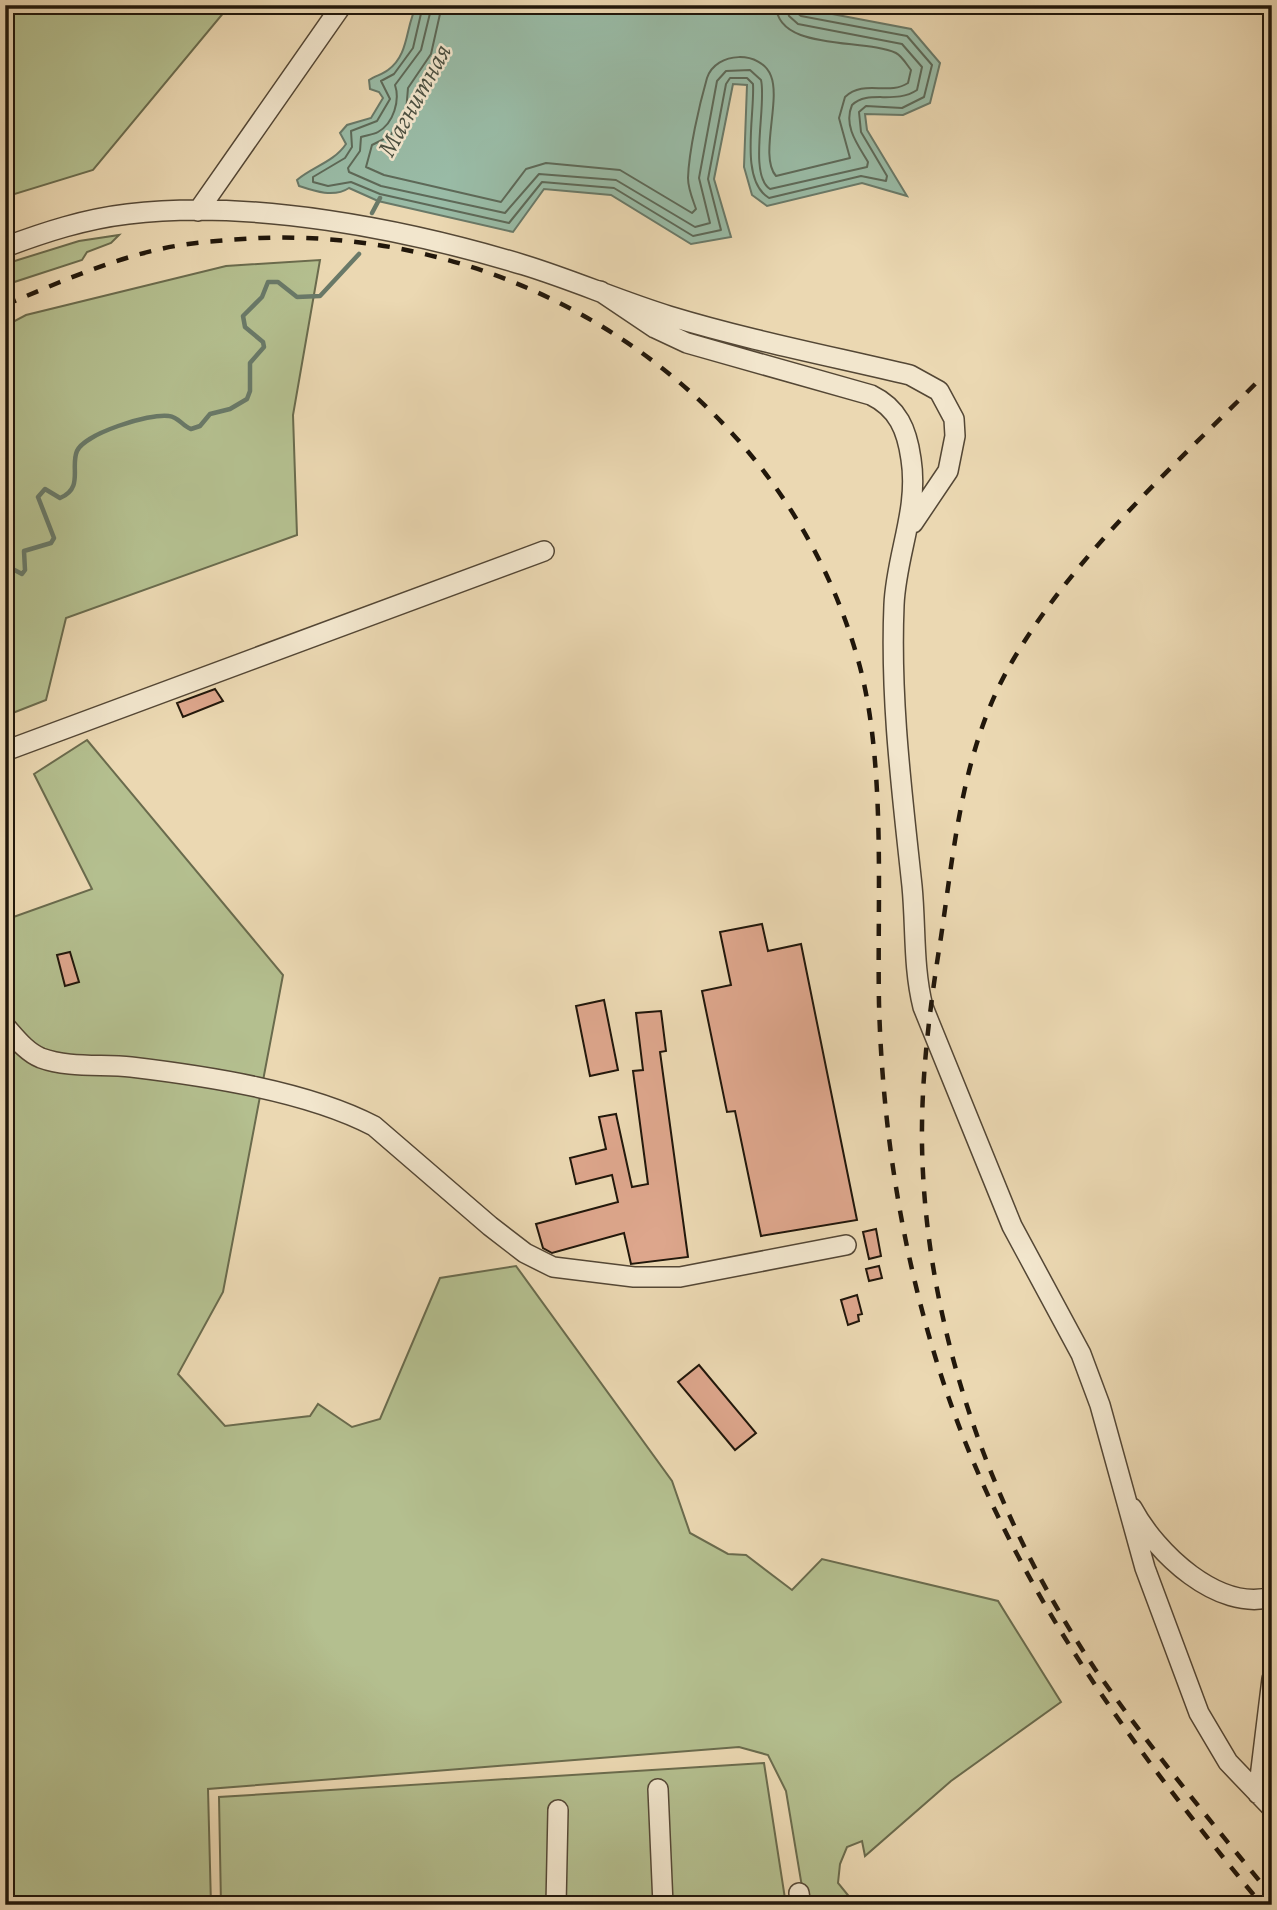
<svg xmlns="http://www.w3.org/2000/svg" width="1277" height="1910" font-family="Alegreya,serif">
  <rect width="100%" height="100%" fill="#ebd8b2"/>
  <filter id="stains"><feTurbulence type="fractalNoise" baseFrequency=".00286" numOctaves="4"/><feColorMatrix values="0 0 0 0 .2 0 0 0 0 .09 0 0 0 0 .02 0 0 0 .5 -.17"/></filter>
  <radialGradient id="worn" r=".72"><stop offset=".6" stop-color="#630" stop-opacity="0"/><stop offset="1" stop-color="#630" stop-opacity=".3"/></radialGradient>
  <path fill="#b4bf8f" stroke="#6a6b4d" stroke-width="2" d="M 5,5 L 230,5 L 93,170 L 5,197 Z
    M 119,235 L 111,243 L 87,252 L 82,260 L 5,285 L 5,264 L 79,241 Z
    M 320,260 L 293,415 L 297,535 L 66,618 L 46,700 L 5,716 L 5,326 L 26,315 L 226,266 Z
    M 87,740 L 283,975 L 223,1292 L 178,1374 L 225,1426 L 310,1416 L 318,1404 L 352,1427 L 380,1419 L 440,1278 L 516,1266 L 672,1481 L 690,1533 L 728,1554 L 746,1555 L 792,1590 L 822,1559 L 998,1601 L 1061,1702 L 951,1781 L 865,1856 L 862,1841 L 847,1847 L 840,1864 L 838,1883 L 856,1905 L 805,1905 L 786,1791 L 768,1755 L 739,1747 L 208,1789 L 211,1905 L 5,1905 L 5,920 L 92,889 L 34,774 Z
    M 764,1763 L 786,1905 L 221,1905 L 219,1797 Z"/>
  <path fill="#99bba6" stroke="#697968" stroke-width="2" d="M 417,5 L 785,5 L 911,29 L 940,63 L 930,103 L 903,115 L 865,114 L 867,130 L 907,196 L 862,183 L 767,206 L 752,195 L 744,167 L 747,85 L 733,84 L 714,179 L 731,237 L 691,244 L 611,195 L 544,189 L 513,232 L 378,201 L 349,188 C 334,198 314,191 299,186 L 297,180 C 312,167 334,162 346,144 L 340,133 L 347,125 L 371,118 L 383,98 L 379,92 L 370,89 L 369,80 C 375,76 383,74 388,70 C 410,54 405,26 417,5 Z"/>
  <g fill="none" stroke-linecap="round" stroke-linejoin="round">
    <path stroke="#5d6958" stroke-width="2" d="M 423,5 L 413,48 L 394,74 L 381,81 L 390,99 L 377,121 L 351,131 L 352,147 L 345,158 L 313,177 L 313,182 L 328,186 L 351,182 L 380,194 L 509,223 L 542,182 L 614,188 L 693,236 L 721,230 L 708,179 L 726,84 L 730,78 L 747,78 L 753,84 C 755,115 739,180 769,198 L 861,176 L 886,181 L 887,176 L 861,132 L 859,112 L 866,106 L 902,108 L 924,97 L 932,65 L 907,36 L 801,16 L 796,12 L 795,5
      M 432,5 L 421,50 L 395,85 C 400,100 394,123 378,132 C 373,135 366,135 361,137 L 360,151 L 348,168 L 349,172 L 381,186 L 505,213 L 539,174 L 616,180 L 695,227 L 710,223 L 699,178 L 717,81 L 726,71 L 750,70 L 761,80 C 767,104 748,175 770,189 L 867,167 L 868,162 C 858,145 843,126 852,105 C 868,89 895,105 917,90 L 922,67 L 902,44 L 798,24 L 789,16 L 786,5
      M 442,5 L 431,54 L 408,88 L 406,112 L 390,136 L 372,145 L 366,167 L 384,175 L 501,202 L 526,169 L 546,163 L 620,170 L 692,213 L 696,209 C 693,200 688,189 688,178 C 689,150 699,106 707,78 C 716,51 761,50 771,76 C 781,101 759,157 776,176 L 850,158 L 839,118 L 845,97 C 864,79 888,96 908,83 L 911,70 C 907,65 902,56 896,53 C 865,38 777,52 776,5"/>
    <path stroke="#697968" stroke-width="4.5" d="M 372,213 L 380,198
      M 5,565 L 22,574 L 25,570 L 24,551 L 51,543 L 54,538 L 38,497 L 45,489 L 60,498 C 84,488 70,467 77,451 C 84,434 149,413 169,416 C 179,417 182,426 191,429 L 200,426 L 210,414 L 230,409 L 247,399 L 250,391 L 250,363 L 264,347 L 263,342 L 245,327 L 243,316 L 262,297 L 268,282 L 278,282 L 297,297 L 320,296 L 359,254"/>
  </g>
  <path fill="#dda68c" stroke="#21170b" stroke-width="2" d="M 215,689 L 223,701 L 183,717 L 177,703 Z
    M 762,924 L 768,951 L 801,944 L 857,1220 L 761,1236 L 735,1111 L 727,1112 L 702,991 L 731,985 L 720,932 Z
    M 70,952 L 79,982 L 65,986 L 57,955 Z
    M 604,1000 L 618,1070 L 590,1076 L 576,1006 Z
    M 661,1011 L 666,1051 L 660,1052 L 688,1257 L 631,1264 L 624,1233 L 552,1253 L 543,1248 L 536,1224 L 618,1202 L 612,1175 L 576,1184 L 570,1158 L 606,1149 L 599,1117 L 616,1114 L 632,1187 L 648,1184 L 633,1071 L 643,1070 L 636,1013 Z
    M 876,1229 L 881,1256 L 869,1259 L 863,1232 Z
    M 879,1266 L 882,1278 L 869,1281 L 866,1269 Z
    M 857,1295 L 862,1314 L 858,1315 L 859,1321 L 848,1325 L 841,1300 Z
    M 699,1365 L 756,1433 L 735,1450 L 678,1382 Z"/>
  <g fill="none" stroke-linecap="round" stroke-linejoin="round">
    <defs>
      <path id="minor" d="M 198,211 L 342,5
        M 5,247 C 45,232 85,219 128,214 C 252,199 405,229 524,265 C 573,280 620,301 669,316 C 748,340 830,356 910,375 L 939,391 L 954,419 L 955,436 L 948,471 L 913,523
        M 600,291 L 655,328 L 687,343 L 871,395 C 898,408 907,430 911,459 C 919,510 896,555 894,605 C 890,700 902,792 912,886 C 916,927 913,967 923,1007 L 1012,1226 L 1081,1354 L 1100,1405 L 1145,1568 L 1199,1713 L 1228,1762 L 1272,1808
        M 5,751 L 544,551
        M 5,1026 C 15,1037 26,1052 41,1058 C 68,1068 102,1064 131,1067 C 206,1076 307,1091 374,1126 L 490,1226 L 525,1253 L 553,1267 L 634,1277 L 680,1277 L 846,1245
        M 1132,1508 C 1156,1553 1218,1612 1272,1597
        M 658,1789 L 663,1905
        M 1258,1794 L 1272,1679
        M 799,1893 L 801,1905
        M 556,1905 L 558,1810"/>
    </defs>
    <use href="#minor" stroke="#544735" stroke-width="22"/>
    <use href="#minor" stroke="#f2e6cd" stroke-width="19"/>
    <path stroke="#21170b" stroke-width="4.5" stroke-dasharray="12 12" stroke-linecap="butt" d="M 5,305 C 53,285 102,263 152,251 C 187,242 225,240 260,238 C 533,228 788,399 860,667 C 886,766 877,900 879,1004 C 882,1113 897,1220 926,1325 C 988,1552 1115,1727 1262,1905
      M 1272,367 C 1182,459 1079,548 1013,660 C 963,745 955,842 941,937 C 930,1006 921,1076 922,1145 C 925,1329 993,1517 1095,1669 C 1150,1748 1211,1822 1272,1896"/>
  </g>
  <g text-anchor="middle" stroke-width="5" stroke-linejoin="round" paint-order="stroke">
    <g font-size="26" font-style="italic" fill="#4b5041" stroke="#f2e6cd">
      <text transform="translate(414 100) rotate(-61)" y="9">Магнитная</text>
    </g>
  </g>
  <rect width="1277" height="1910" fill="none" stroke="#ebd8b2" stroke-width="28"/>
  <rect x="7" y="7" width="1263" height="1896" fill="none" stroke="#21170b" stroke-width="3.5"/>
  <rect x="14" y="14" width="1249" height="1882" fill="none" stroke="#21170b" stroke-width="2"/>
  <rect width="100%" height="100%" filter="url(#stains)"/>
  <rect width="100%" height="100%" fill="url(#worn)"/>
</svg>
